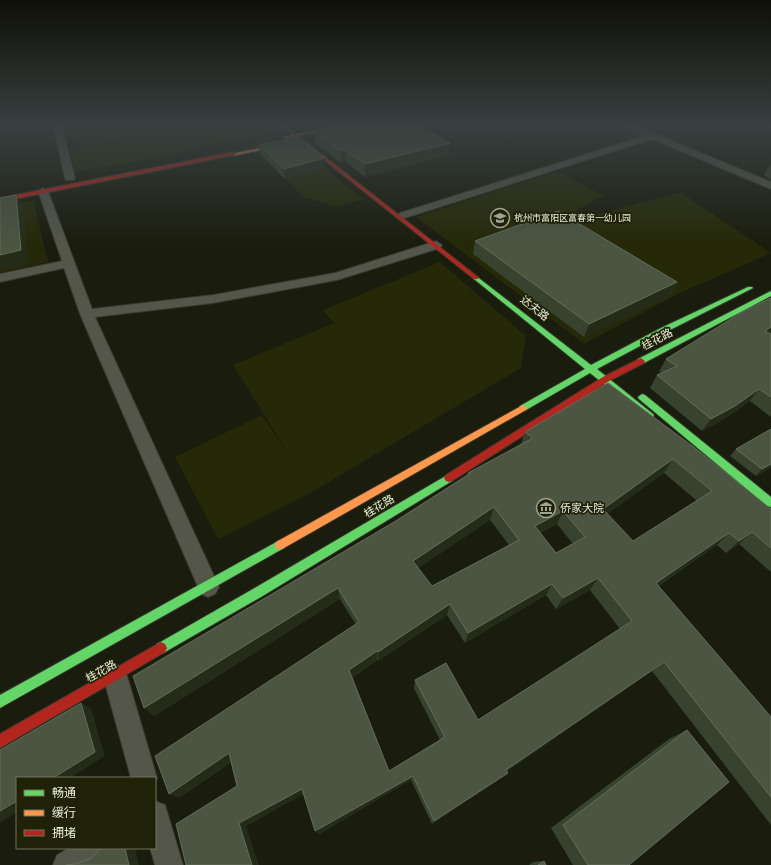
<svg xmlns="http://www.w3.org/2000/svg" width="771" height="865" font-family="'Varela Round','Noto Sans SC',sans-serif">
  <rect width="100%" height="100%" fill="#1a1c0d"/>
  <path fill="#252908" d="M 71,124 L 200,124 L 99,145 L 207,124 L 264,124 L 267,130 L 260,135 L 140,161 L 75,172 L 71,150 L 80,148 Z
    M 324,168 L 363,199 L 337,207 L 304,197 L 285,179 Z
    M 559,171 L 604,196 L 575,211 L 583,218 L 680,192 L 771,253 L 680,293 L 584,344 L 416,217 Z
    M 33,200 L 48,262 L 0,273 L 0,206 Z
    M 440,262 L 526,336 L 521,368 L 312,492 L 218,539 L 175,457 L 262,415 L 295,465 L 233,365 L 334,323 L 323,310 Z"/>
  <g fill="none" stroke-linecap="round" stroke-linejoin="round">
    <defs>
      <path id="street" d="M 53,124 L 61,124 L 75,178 L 74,180 L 66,180 L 65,178 Z
        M 620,124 L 631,124 L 771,182 L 771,189 L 652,139 L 408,217 L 404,218 L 398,215 L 400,213 L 644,136 L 621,126 Z
        M 43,188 L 48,191 L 92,309 L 213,295 L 335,273 L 436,241 L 442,245 L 440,248 L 337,280 L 213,303 L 95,317 L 219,587 L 215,594 L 208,597 L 201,594 L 80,314 L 64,268 L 0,282 L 0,274 L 62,261 L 38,191 Z
        M 115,664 L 123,668 L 127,676 L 157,778 L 155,783 L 155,778 L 131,778 L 103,676 L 107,668 Z
        M 155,801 L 165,805 L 183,865 L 155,865 L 150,848 L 155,848 Z
        M 69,848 L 111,848 C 101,865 75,865 53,865 L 57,855 Z"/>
      <path id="fast" d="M 476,276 L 591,365 L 661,328 L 748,287 L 752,287 L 753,288 L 666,332 L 597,369 L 653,414 L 654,416 L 650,419 L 647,418 L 590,373 L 526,410 L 520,410 L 519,408 L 520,406 L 585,369 L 474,279 L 473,278 Z
        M 771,291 L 771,296 L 644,363 L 638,363 L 637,361 L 638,359 Z
        M 642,394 L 645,395 L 771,497 L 771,507 L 767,506 L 639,399 L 638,397 Z
        M 449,474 L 452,475 L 454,478 L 452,481 L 261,597 L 165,652 L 161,654 L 157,652 L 155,648 L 157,644 L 253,589 Z
        M 280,540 L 284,542 L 285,545 L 284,548 L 0,708 L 0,695 Z"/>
      <path id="slow" d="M 347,124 L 355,124 L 285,138 L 283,137 Z
        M 289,142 L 291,143 L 291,144 L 233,156 L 230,154 Z
        M 523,405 L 527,408 L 526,410 L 284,548 L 280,550 L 276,548 L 275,545 L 276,542 Z"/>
      <path id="jam" d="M 279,124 L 283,124 L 478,277 L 478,279 L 474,279 Z
        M 233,152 L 235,153 L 235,155 L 0,202 L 0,198 Z
        M 641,358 L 645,361 L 644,363 L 609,381 L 452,481 L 449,482 L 446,481 L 444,478 L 446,475 L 603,377 Z
        M 161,642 L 165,644 L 167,648 L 165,652 L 0,748 L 0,734 Z"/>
    </defs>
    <use href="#street" stroke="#37382e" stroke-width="2"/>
    <use href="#fast" stroke="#37382e" stroke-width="2"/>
    <use href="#slow" stroke="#37382e" stroke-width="2"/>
    <use href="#jam" stroke="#37382e" stroke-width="2"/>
    <use href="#street" fill="#54564a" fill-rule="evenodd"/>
    <use href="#fast" fill="#63d668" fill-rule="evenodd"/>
    <use href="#slow" fill="#ff974d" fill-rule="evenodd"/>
    <use href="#jam" fill="#b3261e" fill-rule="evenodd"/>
  </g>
  <path fill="#37432e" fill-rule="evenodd" d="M 337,124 L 418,124 L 449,155 L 365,177 L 346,162 L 341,163 L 315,143 L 314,131 L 344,125 Z
    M 259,145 L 326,167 L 285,179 L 260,154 Z
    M 771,163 L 771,180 L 764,175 Z
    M 475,241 L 677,282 L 670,296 L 584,337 L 473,254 Z
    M 771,298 L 771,417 L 750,401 L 726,418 L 702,431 L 650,388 L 657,375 L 662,373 L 659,371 L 666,359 Z
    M 608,383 L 771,509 L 771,572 L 739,544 L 726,553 L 717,545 L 658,586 L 771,717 L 771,825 L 652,671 L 507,771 L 508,773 L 502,777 L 432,824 L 411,780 L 319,834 L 303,794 L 246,826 L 186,865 L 237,786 L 231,762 L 179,798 L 356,625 L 340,599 L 154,716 L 394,522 L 467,476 L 468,473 L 521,444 L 525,432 ZM 664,473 L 697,501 L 633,541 L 607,514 ZM 490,520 L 509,545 L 432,586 L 418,568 ZM 557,524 L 573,544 L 556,553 L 540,533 ZM 590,590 L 620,629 L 478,720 L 415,680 L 414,688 L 440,740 L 389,771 L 352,678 L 377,660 L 378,661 L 447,615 L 465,643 L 546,595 L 556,609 Z
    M 771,429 L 771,467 L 756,476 L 730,456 L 736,449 Z
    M 687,730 L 629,865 L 573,865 L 551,828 L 669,739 Z
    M 544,861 L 546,865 L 529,865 L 533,862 Z"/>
  <path fill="#242c19" d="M 450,143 L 449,155 L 365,177 L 365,164 Z
    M 345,150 L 346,162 L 341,163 L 340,151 Z
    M 325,158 L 326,167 L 285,179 L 284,169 Z
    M 16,195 L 23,208 L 29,264 L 0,270 L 0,255 Z
    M 677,282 L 670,296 L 584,337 L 589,324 Z
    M 771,327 L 771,335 L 765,331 Z
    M 759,389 L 750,401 L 726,418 L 702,431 L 711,419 Z
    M 673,459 L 664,473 L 596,522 L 603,509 Z
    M 771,464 L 771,467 L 756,476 L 762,469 Z
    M 494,507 L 490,520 L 412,572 L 413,561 Z
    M 563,511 L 557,524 L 529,538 L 535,526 Z
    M 752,532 L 739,544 L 726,553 L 739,541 Z
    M 729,533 L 717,545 L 645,594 L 656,583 Z
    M 598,578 L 590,590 L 556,609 L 563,598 Z
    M 552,584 L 546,595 L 465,643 L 468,633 Z
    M 338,588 L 340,599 L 154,716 L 144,708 Z
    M 450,604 L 447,615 L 378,661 L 378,652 Z
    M 377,651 L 377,660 L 350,679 L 349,670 Z
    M 664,662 L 652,671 L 501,775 L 506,770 Z
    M 81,703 L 91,708 L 105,756 L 70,778 L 53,778 Z
    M 229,753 L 236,758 L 179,798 L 169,794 Z
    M 508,773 L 502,777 L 432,824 L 434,821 Z
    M 413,776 L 411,780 L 319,834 L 315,831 Z
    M 302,789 L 306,793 L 246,826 L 259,865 L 252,865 L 239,823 Z
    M 17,801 L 17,812 L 0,823 L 0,811 Z
    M 125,848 L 135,848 L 139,865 L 129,865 Z"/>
  <path fill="#4b5541" stroke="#646d59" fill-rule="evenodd" d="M 351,124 L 418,124 L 450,143 L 365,164 L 345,150 L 340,151 L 314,131 Z
    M 298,137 L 325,158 L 284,169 L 259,145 Z
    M 16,195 L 21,250 L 0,255 L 0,198 Z
    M 558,211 L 677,282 L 589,324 L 475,241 Z
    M 771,298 L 771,327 L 765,331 L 771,334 L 771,397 L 759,389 L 735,406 L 711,419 L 657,375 L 677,366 L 666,359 L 742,312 Z
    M 608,383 L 695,448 L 771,509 L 771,548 L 752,532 L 739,541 L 729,533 L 656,583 L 771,717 L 771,797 L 664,662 L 506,770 L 508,773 L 434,821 L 413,776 L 315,831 L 302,789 L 239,823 L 252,865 L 186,865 L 176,824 L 237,786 L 229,753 L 169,794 L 155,756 L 359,622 L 338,588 L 144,708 L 133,676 L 394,522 L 469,474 L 468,473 L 533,438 L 525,432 ZM 673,459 L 712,491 L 633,541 L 603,509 ZM 494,507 L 519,540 L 432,586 L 413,561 ZM 563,511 L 585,537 L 556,553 L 535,526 ZM 598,578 L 632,621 L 478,720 L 446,663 L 415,680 L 445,737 L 389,771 L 349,670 L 377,651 L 378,652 L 450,604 L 468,633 L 552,584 L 563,598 Z
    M 771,429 L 771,464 L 762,469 L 736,449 Z
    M 81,703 L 95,752 L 53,778 L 17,778 L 17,801 L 0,811 L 0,750 Z
    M 687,730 L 729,782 L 629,865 L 588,865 L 563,825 Z
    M 101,848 L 125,848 L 129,865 L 66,865 L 75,864 L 90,859 Z
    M 544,861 L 546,865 L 538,865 Z"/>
  <linearGradient id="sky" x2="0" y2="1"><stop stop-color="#0e0f07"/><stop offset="0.51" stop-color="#384040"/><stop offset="1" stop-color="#384040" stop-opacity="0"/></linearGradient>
  <rect width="771" height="245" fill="url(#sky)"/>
  <defs>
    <symbol id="school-ring" viewBox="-11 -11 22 22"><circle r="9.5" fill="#1f2207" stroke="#a1a494" stroke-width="1.5"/><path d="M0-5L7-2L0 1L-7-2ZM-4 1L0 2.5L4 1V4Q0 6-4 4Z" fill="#a1a494"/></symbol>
    <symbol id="museum-ring" viewBox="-11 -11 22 22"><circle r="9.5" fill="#1f2207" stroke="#a1a494" stroke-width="1.5"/><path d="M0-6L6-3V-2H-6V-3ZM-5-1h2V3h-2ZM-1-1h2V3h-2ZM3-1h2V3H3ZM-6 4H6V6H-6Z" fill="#a1a494"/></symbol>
  </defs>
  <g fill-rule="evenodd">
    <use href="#school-ring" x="489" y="207" width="22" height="22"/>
    <use href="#museum-ring" x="535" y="497" width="22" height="22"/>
  </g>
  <g text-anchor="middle" stroke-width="3.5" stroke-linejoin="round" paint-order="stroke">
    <g font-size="9" fill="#eaeddd" stroke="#1f2207" text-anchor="start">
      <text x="514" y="221">杭州市富阳区富春第一幼儿园</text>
    </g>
    <g font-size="11" fill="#eaeddd" stroke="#1f2207">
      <text transform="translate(535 308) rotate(38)" y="4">达夫路</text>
      <text transform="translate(657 339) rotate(-28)" y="4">桂花路</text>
      <text transform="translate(379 506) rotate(-31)" y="4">桂花路</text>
      <text transform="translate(101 671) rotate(-29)" y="4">桂花路</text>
    </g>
    <g font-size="11" fill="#eaeddd" stroke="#1f2207" text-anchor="start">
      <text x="560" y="512">侨家大院</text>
    </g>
  </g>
  <rect x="16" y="777" width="140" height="72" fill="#1f2207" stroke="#70735d"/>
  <rect x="24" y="790" width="20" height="6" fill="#63d668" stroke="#70735d"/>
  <text x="52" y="797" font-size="12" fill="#eaeddd">畅通</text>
  <rect x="24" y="810" width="20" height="6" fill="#ff974d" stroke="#70735d"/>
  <text x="52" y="817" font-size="12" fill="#eaeddd">缓行</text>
  <rect x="24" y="830" width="20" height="6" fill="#b3261e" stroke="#70735d"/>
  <text x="52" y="837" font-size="12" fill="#eaeddd">拥堵</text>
</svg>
